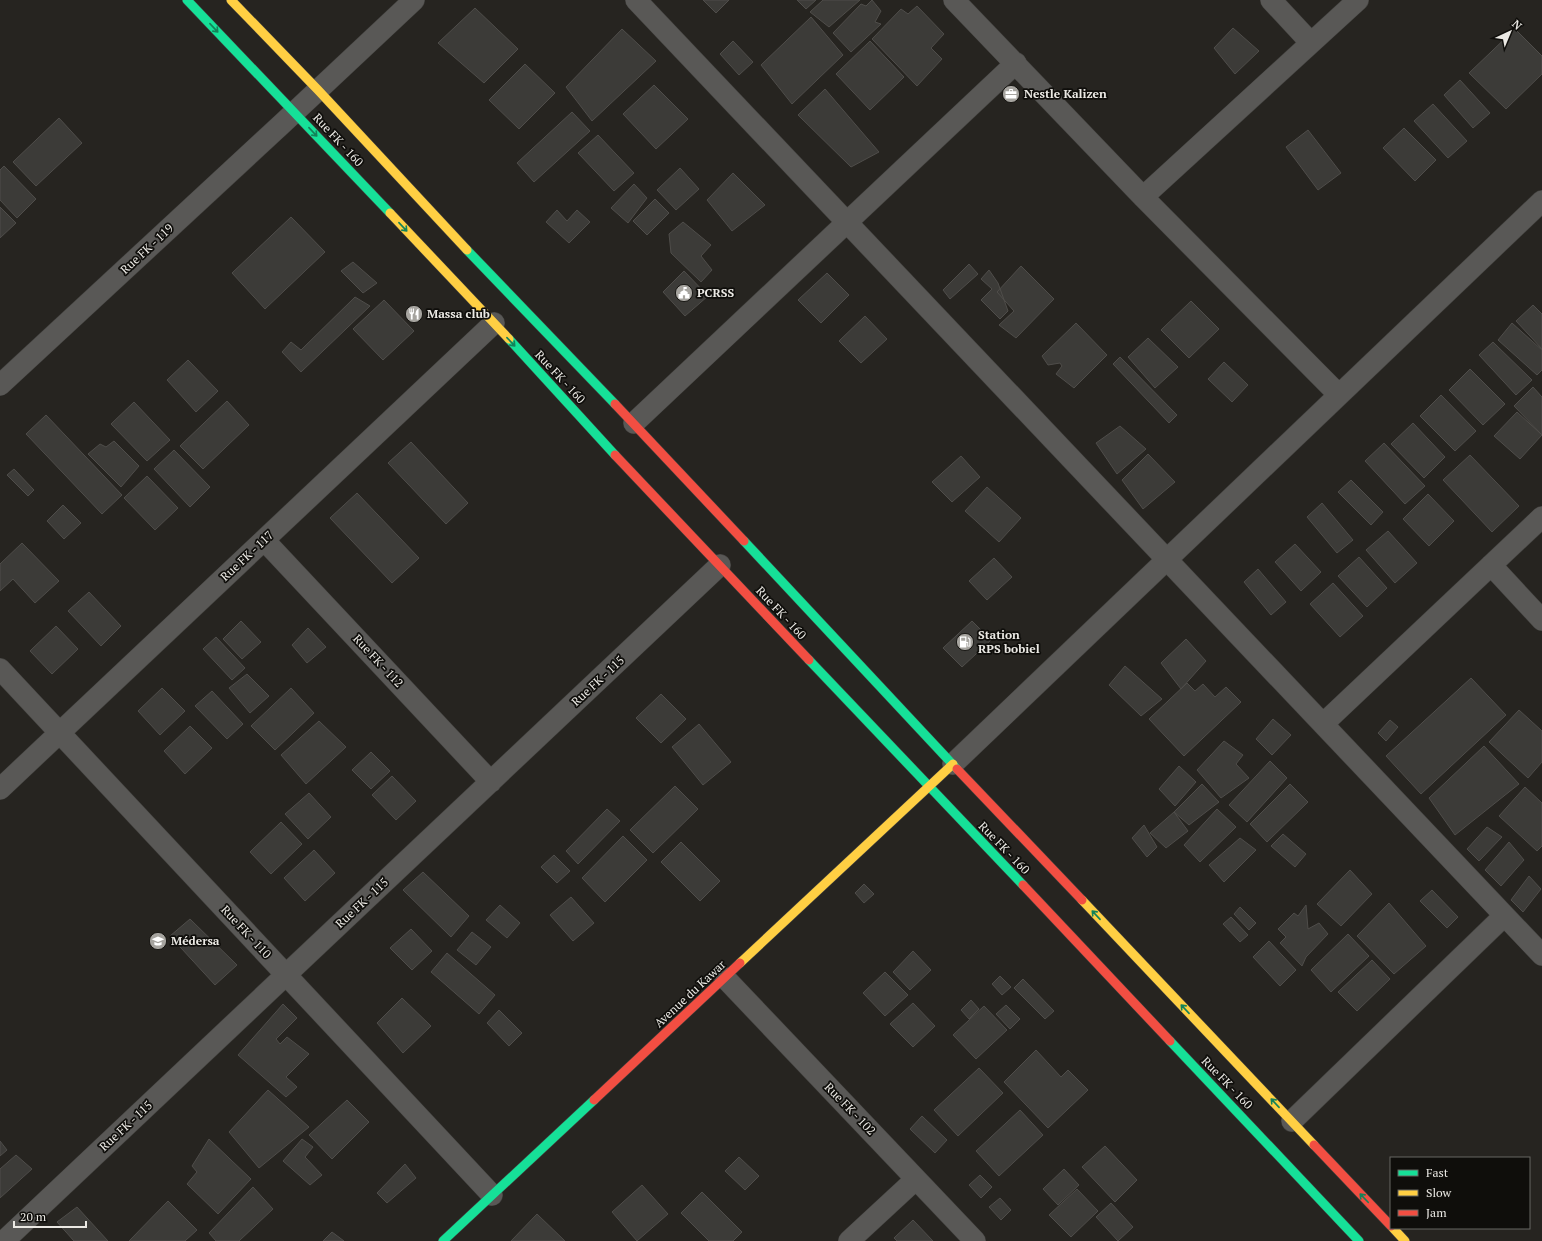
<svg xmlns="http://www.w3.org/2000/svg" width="1542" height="1241" font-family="'PT Serif',serif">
  <rect width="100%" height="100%" fill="#262420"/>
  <path fill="#3c3b38" stroke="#4f4d4a" d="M 703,0 L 729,0 L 716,13 Z
    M 797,0 L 816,0 L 806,9 Z
    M 823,0 L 860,0 L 829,27 L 810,12 Z
    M 872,0 L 881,11 L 875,22 L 881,24 L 851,52 L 833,33 L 861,4 L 866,6 Z
    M 917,6 L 944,34 L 931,48 L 942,59 L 917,86 L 872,39 L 901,9 L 908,14 Z
    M 475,8 L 518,49 L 484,83 L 438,43 Z
    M 811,17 L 843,55 L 792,104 L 761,65 Z
    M 1233,28 L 1259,51 L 1235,74 L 1214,48 Z
    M 622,29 L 656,61 L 592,121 L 566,87 Z
    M 1515,29 L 1542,56 L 1542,74 L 1506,109 L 1469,73 Z
    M 733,41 L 753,62 L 739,75 L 720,54 Z
    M 870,41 L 904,77 L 870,110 L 836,74 Z
    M 525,64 L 555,93 L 519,129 L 489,100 Z
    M 1460,80 L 1490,113 L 1473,128 L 1444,95 Z
    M 654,85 L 688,119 L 656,149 L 623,114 Z
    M 825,89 L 879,152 L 851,167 L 798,115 Z
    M 1433,104 L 1467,141 L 1448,158 L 1414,121 Z
    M 572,112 L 590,131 L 534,182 L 517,163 Z
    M 59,118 L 82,143 L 36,186 L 13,162 Z
    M 1404,128 L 1436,160 L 1415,181 L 1383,148 Z
    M 1308,130 L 1341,173 L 1318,190 L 1286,147 Z
    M 598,135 L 634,173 L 614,191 L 578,153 Z
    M 4,166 L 36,199 L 17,218 L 0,200 L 0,170 Z
    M 680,168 L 699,189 L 676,210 L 657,190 Z
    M 733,173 L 765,205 L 732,231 L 707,200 Z
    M 634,184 L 647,198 L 628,223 L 611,208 Z
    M 655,199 L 669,213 L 647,235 L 633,221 Z
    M 0,207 L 16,223 L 0,238 Z
    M 557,210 L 567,221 L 577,210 L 590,222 L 569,243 L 546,222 Z
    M 291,217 L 325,252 L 265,309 L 232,273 Z
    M 683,222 L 711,245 L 701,256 L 712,270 L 701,282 L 671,253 L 669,234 Z
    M 353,262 L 377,283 L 363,293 L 341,271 Z
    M 969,264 L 978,274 L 950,299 L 943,290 Z
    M 1021,266 L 1054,299 L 1016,338 L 999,325 L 1014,311 L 997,292 Z
    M 989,270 L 998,283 L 1008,311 L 1000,319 L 981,300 L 992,289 L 981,279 Z
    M 684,271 L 708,296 L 685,316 L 663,292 Z
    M 827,273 L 849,295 L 821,323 L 798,300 Z
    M 355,297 L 370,306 L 301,372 L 282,352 L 291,342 L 301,350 Z
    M 384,300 L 414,331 L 383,360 L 353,329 Z
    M 1191,301 L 1219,329 L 1189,358 L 1161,330 Z
    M 1533,305 L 1542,314 L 1542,349 L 1516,321 Z
    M 865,316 L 887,339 L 861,363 L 839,341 Z
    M 1076,323 L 1107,355 L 1074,388 L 1056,374 L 1062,366 L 1060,363 L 1048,365 L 1042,356 Z
    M 1512,323 L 1542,350 L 1542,370 L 1537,375 L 1498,340 Z
    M 1148,338 L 1178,367 L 1155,388 L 1128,357 Z
    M 1493,342 L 1532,380 L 1516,395 L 1479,355 Z
    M 1120,357 L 1177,415 L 1169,423 L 1113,364 Z
    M 188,360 L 218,391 L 196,412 L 167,380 Z
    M 1224,362 L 1248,385 L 1232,402 L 1208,379 Z
    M 1470,369 L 1505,404 L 1483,425 L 1449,390 Z
    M 1533,387 L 1542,397 L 1542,435 L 1514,406 Z
    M 1441,395 L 1476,431 L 1455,451 L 1420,416 Z
    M 227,401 L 249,425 L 203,469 L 180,446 Z
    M 134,402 L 170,440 L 147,461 L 111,424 Z
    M 1517,412 L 1542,435 L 1520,459 L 1494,436 Z
    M 46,415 L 122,495 L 102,514 L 26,434 Z
    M 1413,423 L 1445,457 L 1424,478 L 1391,444 Z
    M 1120,426 L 1146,449 L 1117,474 L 1096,443 Z
    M 114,441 L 139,466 L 121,487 L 88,454 L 100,444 L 106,447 Z
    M 411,442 L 468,503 L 446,524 L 388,463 Z
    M 1384,443 L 1425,486 L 1405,504 L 1365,461 Z
    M 174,450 L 210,487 L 190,507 L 154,469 Z
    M 1148,454 L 1175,482 L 1143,509 L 1122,480 Z
    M 1470,455 L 1519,506 L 1492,532 L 1443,480 Z
    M 961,456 L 980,477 L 952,502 L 932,482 Z
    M 14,469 L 34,490 L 28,496 L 7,475 Z
    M 147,476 L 178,508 L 155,530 L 124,498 Z
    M 1351,480 L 1383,512 L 1371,525 L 1338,492 Z
    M 987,487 L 1021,518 L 999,542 L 965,511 Z
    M 357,493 L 419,558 L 392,583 L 330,518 Z
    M 1428,494 L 1454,521 L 1429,546 L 1403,519 Z
    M 1322,503 L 1353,540 L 1337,553 L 1307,517 Z
    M 63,505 L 81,523 L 64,539 L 47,521 Z
    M 1388,531 L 1417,563 L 1395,583 L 1366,550 Z
    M 22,543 L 59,581 L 35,603 L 13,579 L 0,591 L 0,564 Z
    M 1295,544 L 1321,572 L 1301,591 L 1275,562 Z
    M 1359,557 L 1387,588 L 1367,607 L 1338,576 Z
    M 994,558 L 1012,577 L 987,600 L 969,581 Z
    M 1258,569 L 1286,602 L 1271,615 L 1244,582 Z
    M 1333,583 L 1363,616 L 1340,637 L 1310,604 Z
    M 89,592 L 121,626 L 101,646 L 68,611 Z
    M 241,621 L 261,642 L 242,659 L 223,639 Z
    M 972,621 L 991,640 L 962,667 L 943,648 Z
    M 56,626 L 78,649 L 52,674 L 30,651 Z
    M 308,628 L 326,647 L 307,663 L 292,645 Z
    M 216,637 L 245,668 L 232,680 L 203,649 Z
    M 1186,639 L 1206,661 L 1181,689 L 1161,663 Z
    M 1125,666 L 1162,699 L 1141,716 L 1109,685 Z
    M 247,674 L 269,696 L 250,713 L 229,688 Z
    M 1471,678 L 1506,715 L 1421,794 L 1386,756 Z
    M 1187,683 L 1195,691 L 1203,684 L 1215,697 L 1226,687 L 1241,702 L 1184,756 L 1149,719 Z
    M 162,688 L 185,711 L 160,735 L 138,711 Z
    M 291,688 L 314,713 L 275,750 L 251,726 Z
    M 212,691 L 243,724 L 227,739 L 195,706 Z
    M 661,694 L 686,719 L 661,743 L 636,718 Z
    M 1519,710 L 1542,731 L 1542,762 L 1528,778 L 1489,742 Z
    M 1273,719 L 1291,735 L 1272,755 L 1256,739 Z
    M 1390,720 L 1398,727 L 1386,741 L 1378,733 Z
    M 319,721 L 346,747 L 306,784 L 281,755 Z
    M 699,724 L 731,762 L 703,785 L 672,747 Z
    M 190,726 L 212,748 L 185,774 L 164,751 Z
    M 1224,741 L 1243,755 L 1236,764 L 1249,778 L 1221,798 L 1197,770 Z
    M 1484,746 L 1519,784 L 1455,835 L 1429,798 Z
    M 371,752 L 390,771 L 371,789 L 352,770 Z
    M 1270,761 L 1287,778 L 1247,822 L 1229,805 Z
    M 1179,766 L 1196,782 L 1175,806 L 1159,789 Z
    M 392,776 L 416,801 L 396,820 L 372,795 Z
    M 1202,784 L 1219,802 L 1189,825 L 1174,812 Z
    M 1290,784 L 1308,802 L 1267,842 L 1250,824 Z
    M 675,786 L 698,809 L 653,853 L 630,830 Z
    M 1525,787 L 1542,803 L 1542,846 L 1537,851 L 1499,816 Z
    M 309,793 L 331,817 L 308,839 L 285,814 Z
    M 607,809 L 620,821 L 578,864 L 566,851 Z
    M 1217,809 L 1236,827 L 1200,862 L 1184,845 Z
    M 1174,812 L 1188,831 L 1166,848 L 1150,833 Z
    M 281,822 L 302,844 L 271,874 L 250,852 Z
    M 1144,825 L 1157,847 L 1147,857 L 1132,838 Z
    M 1487,827 L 1502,837 L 1479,861 L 1467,849 Z
    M 1283,834 L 1306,854 L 1295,867 L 1271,846 Z
    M 623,836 L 647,860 L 605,902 L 582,878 Z
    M 1240,838 L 1256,850 L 1224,882 L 1209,865 Z
    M 681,842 L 720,881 L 700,901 L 661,862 Z
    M 1509,842 L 1524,860 L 1501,886 L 1485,870 Z
    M 314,850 L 335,873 L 305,901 L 284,878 Z
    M 554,855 L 570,871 L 557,883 L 541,867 Z
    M 1350,870 L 1372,894 L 1341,926 L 1317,904 Z
    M 423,872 L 469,916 L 451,937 L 403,890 Z
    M 1529,876 L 1541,889 L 1523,912 L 1511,900 Z
    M 864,884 L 874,894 L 864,903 L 855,893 Z
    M 1432,890 L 1458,917 L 1447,928 L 1420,901 Z
    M 571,897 L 594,923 L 573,941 L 550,915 Z
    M 1389,903 L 1426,946 L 1394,974 L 1357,936 Z
    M 500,905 L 520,923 L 507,938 L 486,920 Z
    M 1306,905 L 1308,929 L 1319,923 L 1328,934 L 1306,957 L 1302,966 L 1280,943 L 1286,937 L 1278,929 L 1294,913 L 1298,916 Z
    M 1240,907 L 1256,923 L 1249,930 L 1234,914 Z
    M 1231,917 L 1248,935 L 1240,942 L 1223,924 Z
    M 190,919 L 237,965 L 215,985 L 170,936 Z
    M 411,929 L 432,951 L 412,970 L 390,948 Z
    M 472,932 L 491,947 L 476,965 L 457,950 Z
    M 1348,934 L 1369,956 L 1331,992 L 1311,970 Z
    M 1269,941 L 1296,970 L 1280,986 L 1253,957 Z
    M 913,951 L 931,970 L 910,990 L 893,972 Z
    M 447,953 L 495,995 L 479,1014 L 431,972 Z
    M 1372,960 L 1390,979 L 1357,1011 L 1338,992 Z
    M 885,972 L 908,995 L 885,1016 L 863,993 Z
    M 1000,976 L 1011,987 L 1002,995 L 992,984 Z
    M 1023,979 L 1054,1011 L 1045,1019 L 1014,988 Z
    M 402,998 L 431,1026 L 403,1053 L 377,1023 Z
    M 971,1000 L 979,1009 L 969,1019 L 961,1010 Z
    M 913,1003 L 935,1026 L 913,1047 L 890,1024 Z
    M 283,1004 L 297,1018 L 276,1039 L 280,1044 L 287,1037 L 309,1054 L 286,1077 L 297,1087 L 286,1097 L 238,1055 Z
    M 1006,1005 L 1020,1019 L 1010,1029 L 996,1014 Z
    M 984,1006 L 1007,1030 L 976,1059 L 953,1035 Z
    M 499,1010 L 522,1033 L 509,1046 L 487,1023 Z
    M 1036,1050 L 1061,1077 L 1068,1070 L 1088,1090 L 1048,1128 L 1004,1082 Z
    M 979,1068 L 1003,1093 L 958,1136 L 934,1110 Z
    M 268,1090 L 309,1127 L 259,1168 L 229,1132 Z
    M 347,1100 L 369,1122 L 332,1159 L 309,1135 Z
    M 1020,1110 L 1043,1135 L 999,1176 L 976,1151 Z
    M 922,1116 L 947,1140 L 935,1153 L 910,1129 Z
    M 209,1139 L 251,1179 L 218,1214 L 187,1184 L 197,1172 L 192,1166 Z
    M 302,1139 L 313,1147 L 305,1157 L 322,1175 L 310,1185 L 283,1161 Z
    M 0,1141 L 7,1150 L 0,1156 Z
    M 1105,1146 L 1137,1180 L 1115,1202 L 1082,1167 Z
    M 16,1155 L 32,1169 L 0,1198 L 0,1169 Z
    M 739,1157 L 759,1176 L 745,1190 L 725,1171 Z
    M 405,1164 L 416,1178 L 387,1203 L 377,1193 Z
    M 1064,1169 L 1079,1185 L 1058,1205 L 1043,1189 Z
    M 980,1175 L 992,1187 L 981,1198 L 969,1185 Z
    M 642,1185 L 668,1214 L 637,1241 L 612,1212 Z
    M 253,1187 L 273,1209 L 239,1241 L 216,1241 L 209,1233 Z
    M 1077,1189 L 1098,1211 L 1071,1237 L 1049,1215 Z
    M 702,1192 L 742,1232 L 733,1241 L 709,1241 L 681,1213 Z
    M 1000,1198 L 1011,1210 L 1001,1220 L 989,1207 Z
    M 168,1201 L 197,1230 L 185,1241 L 129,1241 Z
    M 1111,1203 L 1133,1227 L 1118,1241 L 1096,1217 Z
    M 77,1207 L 108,1241 L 74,1241 L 57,1222 Z
    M 537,1214 L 565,1241 L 511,1241 Z
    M 913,1220 L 933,1241 L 897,1241 L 894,1238 Z
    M 332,1232 L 344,1241 L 323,1241 Z"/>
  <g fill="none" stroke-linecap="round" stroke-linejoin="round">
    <defs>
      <path id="street" d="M 636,0 L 1542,955
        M 954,0 L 1143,197 L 1339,395
        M 1271,0 L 1311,43
        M 1143,197 L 1358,0
        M 0,385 L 284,122 L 414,0
        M 634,423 L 1016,63
        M 264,540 L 491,782
        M 1491,565 L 1542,620
        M 0,669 L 492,1195
        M 1323,724 L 1542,517
        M 953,764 L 1542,201
        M 0,789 L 494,323
        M 725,978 L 975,1241
        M 1292,1121 L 1504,916
        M 4,1241 L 720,565
        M 849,1241 L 916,1179"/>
      <path id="fast" d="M 187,0 L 390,213
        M 467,250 L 615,404
        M 509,339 L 615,455
        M 744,541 L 957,769
        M 809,660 L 1023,885
        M 1170,1041 L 1359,1241
        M 443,1241 L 594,1100"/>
      <path id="slow" d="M 231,0 L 318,90 L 467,250
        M 390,213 L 509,339
        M 1082,900 L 1314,1145
        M 740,963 L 953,764
        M 1393,1228 L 1405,1241"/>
      <path id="jam" d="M 615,404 L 744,541
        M 615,455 L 809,660
        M 957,769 L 1082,900
        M 1023,885 L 1170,1041
        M 594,1100 L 740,963
        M 1314,1145 L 1391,1226"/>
    </defs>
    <use href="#street" stroke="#42413e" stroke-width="22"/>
    <use href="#fast" stroke="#42413e" stroke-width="10"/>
    <use href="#slow" stroke="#42413e" stroke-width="10"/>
    <use href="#jam" stroke="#42413e" stroke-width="10"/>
    <use href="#street" stroke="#595856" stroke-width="21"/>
    <use href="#fast" stroke="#16e098" stroke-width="9"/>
    <use href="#slow" stroke="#ffcf43" stroke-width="9"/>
    <use href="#jam" stroke="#f24e42" stroke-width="9"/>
  </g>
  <defs><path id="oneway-shaft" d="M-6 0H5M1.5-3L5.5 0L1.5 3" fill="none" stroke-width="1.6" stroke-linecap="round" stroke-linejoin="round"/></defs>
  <g stroke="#138259">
    <use href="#oneway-shaft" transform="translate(214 28) rotate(47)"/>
    <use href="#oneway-shaft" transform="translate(313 132) rotate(47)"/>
    <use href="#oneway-shaft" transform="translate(403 227) rotate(47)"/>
    <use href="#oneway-shaft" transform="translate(511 342) rotate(47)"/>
    <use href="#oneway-shaft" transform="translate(1096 915) rotate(-133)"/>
    <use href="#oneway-shaft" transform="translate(1185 1009) rotate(-133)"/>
    <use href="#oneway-shaft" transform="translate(1275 1103) rotate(-133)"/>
    <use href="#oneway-shaft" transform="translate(1364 1198) rotate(-134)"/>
  </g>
  <defs>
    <symbol id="office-disc" viewBox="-11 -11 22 22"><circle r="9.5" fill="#a6a49f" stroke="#0f0e0b"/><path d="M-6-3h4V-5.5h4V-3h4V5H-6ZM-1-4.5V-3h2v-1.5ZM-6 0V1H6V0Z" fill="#fff"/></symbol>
    <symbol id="civic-disc" viewBox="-11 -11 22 22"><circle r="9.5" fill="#a6a49f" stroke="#0f0e0b"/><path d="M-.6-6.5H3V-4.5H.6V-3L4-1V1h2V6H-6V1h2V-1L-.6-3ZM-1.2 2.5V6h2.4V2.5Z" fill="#fff"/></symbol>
    <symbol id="restaurant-disc" viewBox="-11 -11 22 22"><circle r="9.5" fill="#a6a49f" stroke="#0f0e0b"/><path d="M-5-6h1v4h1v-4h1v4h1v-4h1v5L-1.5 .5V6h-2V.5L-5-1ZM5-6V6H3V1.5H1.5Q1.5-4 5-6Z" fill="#fff"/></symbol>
    <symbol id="fuel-disc" viewBox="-11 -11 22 22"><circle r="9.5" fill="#a6a49f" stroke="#0f0e0b"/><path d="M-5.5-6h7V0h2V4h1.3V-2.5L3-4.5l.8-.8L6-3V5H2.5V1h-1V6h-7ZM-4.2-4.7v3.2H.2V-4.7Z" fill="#fff"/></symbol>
    <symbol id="school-disc" viewBox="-11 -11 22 22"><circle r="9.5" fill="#a6a49f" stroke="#0f0e0b"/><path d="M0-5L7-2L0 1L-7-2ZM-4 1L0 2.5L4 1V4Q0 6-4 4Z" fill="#fff"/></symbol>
  </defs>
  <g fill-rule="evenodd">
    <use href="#office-disc" x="1001" y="84" width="20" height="20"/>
    <use href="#civic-disc" x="674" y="283" width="20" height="20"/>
    <use href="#restaurant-disc" x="404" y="304" width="20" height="20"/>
    <use href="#fuel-disc" x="955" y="632" width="20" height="20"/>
    <use href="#school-disc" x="148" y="931" width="20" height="20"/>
  </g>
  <g text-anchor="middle" stroke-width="3.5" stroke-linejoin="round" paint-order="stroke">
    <g font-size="12" font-weight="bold" fill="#ebe9e4" stroke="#0f0e0b" text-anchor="start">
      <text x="1024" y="98">Nestle Kalizen</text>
      <text x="697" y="297">PCRSS</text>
      <text x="427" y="318">Massa club</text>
      <text x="978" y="639">Station<tspan x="978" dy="14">RPS bobiel</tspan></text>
      <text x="171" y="945">Médersa</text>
    </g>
    <g font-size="12" fill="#ebe9e4" stroke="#0f0e0b">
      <text transform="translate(338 140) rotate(47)" y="4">Rue FK - 160</text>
      <text transform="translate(147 249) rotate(-43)" y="4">Rue FK - 119</text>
      <text transform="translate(560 377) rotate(47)" y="4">Rue FK - 160</text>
      <text transform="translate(247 556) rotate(-43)" y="4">Rue FK - 117</text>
      <text transform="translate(781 613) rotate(47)" y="4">Rue FK - 160</text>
      <text transform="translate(378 661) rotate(47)" y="4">Rue FK - 112</text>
      <text transform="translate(598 681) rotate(-43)" y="4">Rue FK - 115</text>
      <text transform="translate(1004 848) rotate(46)" y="4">Rue FK - 160</text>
      <text transform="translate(362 903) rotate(-43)" y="4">Rue FK - 115</text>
      <text transform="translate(246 932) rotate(47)" y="4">Rue FK - 110</text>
      <text transform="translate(690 994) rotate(-43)" y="4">Avenue du Kawar</text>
      <text transform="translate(1227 1083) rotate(46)" y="4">Rue FK - 160</text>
      <text transform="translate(850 1109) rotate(46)" y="4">Rue FK - 102</text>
      <text transform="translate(126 1126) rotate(-43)" y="4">Rue FK - 115</text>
    </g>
  </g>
  <rect x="1390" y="1157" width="140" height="72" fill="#0f0e0b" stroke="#676662"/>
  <rect x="1398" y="1170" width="20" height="6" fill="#16e098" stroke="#676662"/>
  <text x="1426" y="1177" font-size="12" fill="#ebe9e4">Fast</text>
  <rect x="1398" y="1190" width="20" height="6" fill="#ffcf43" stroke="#676662"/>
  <text x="1426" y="1197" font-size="12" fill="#ebe9e4">Slow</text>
  <rect x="1398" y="1210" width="20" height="6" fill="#f24e42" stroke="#676662"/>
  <text x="1426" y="1217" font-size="12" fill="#ebe9e4">Jam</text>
  <g transform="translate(1510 32) rotate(44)" stroke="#0f0e0b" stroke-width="3" paint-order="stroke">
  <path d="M0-3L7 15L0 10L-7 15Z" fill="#ebe9e4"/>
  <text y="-6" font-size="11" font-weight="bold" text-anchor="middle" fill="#ebe9e4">N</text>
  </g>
  <path d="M14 1221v6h72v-6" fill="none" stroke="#ebe9e4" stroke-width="2"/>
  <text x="20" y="1221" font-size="12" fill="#ebe9e4" stroke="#0f0e0b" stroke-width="3" paint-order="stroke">20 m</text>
</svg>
